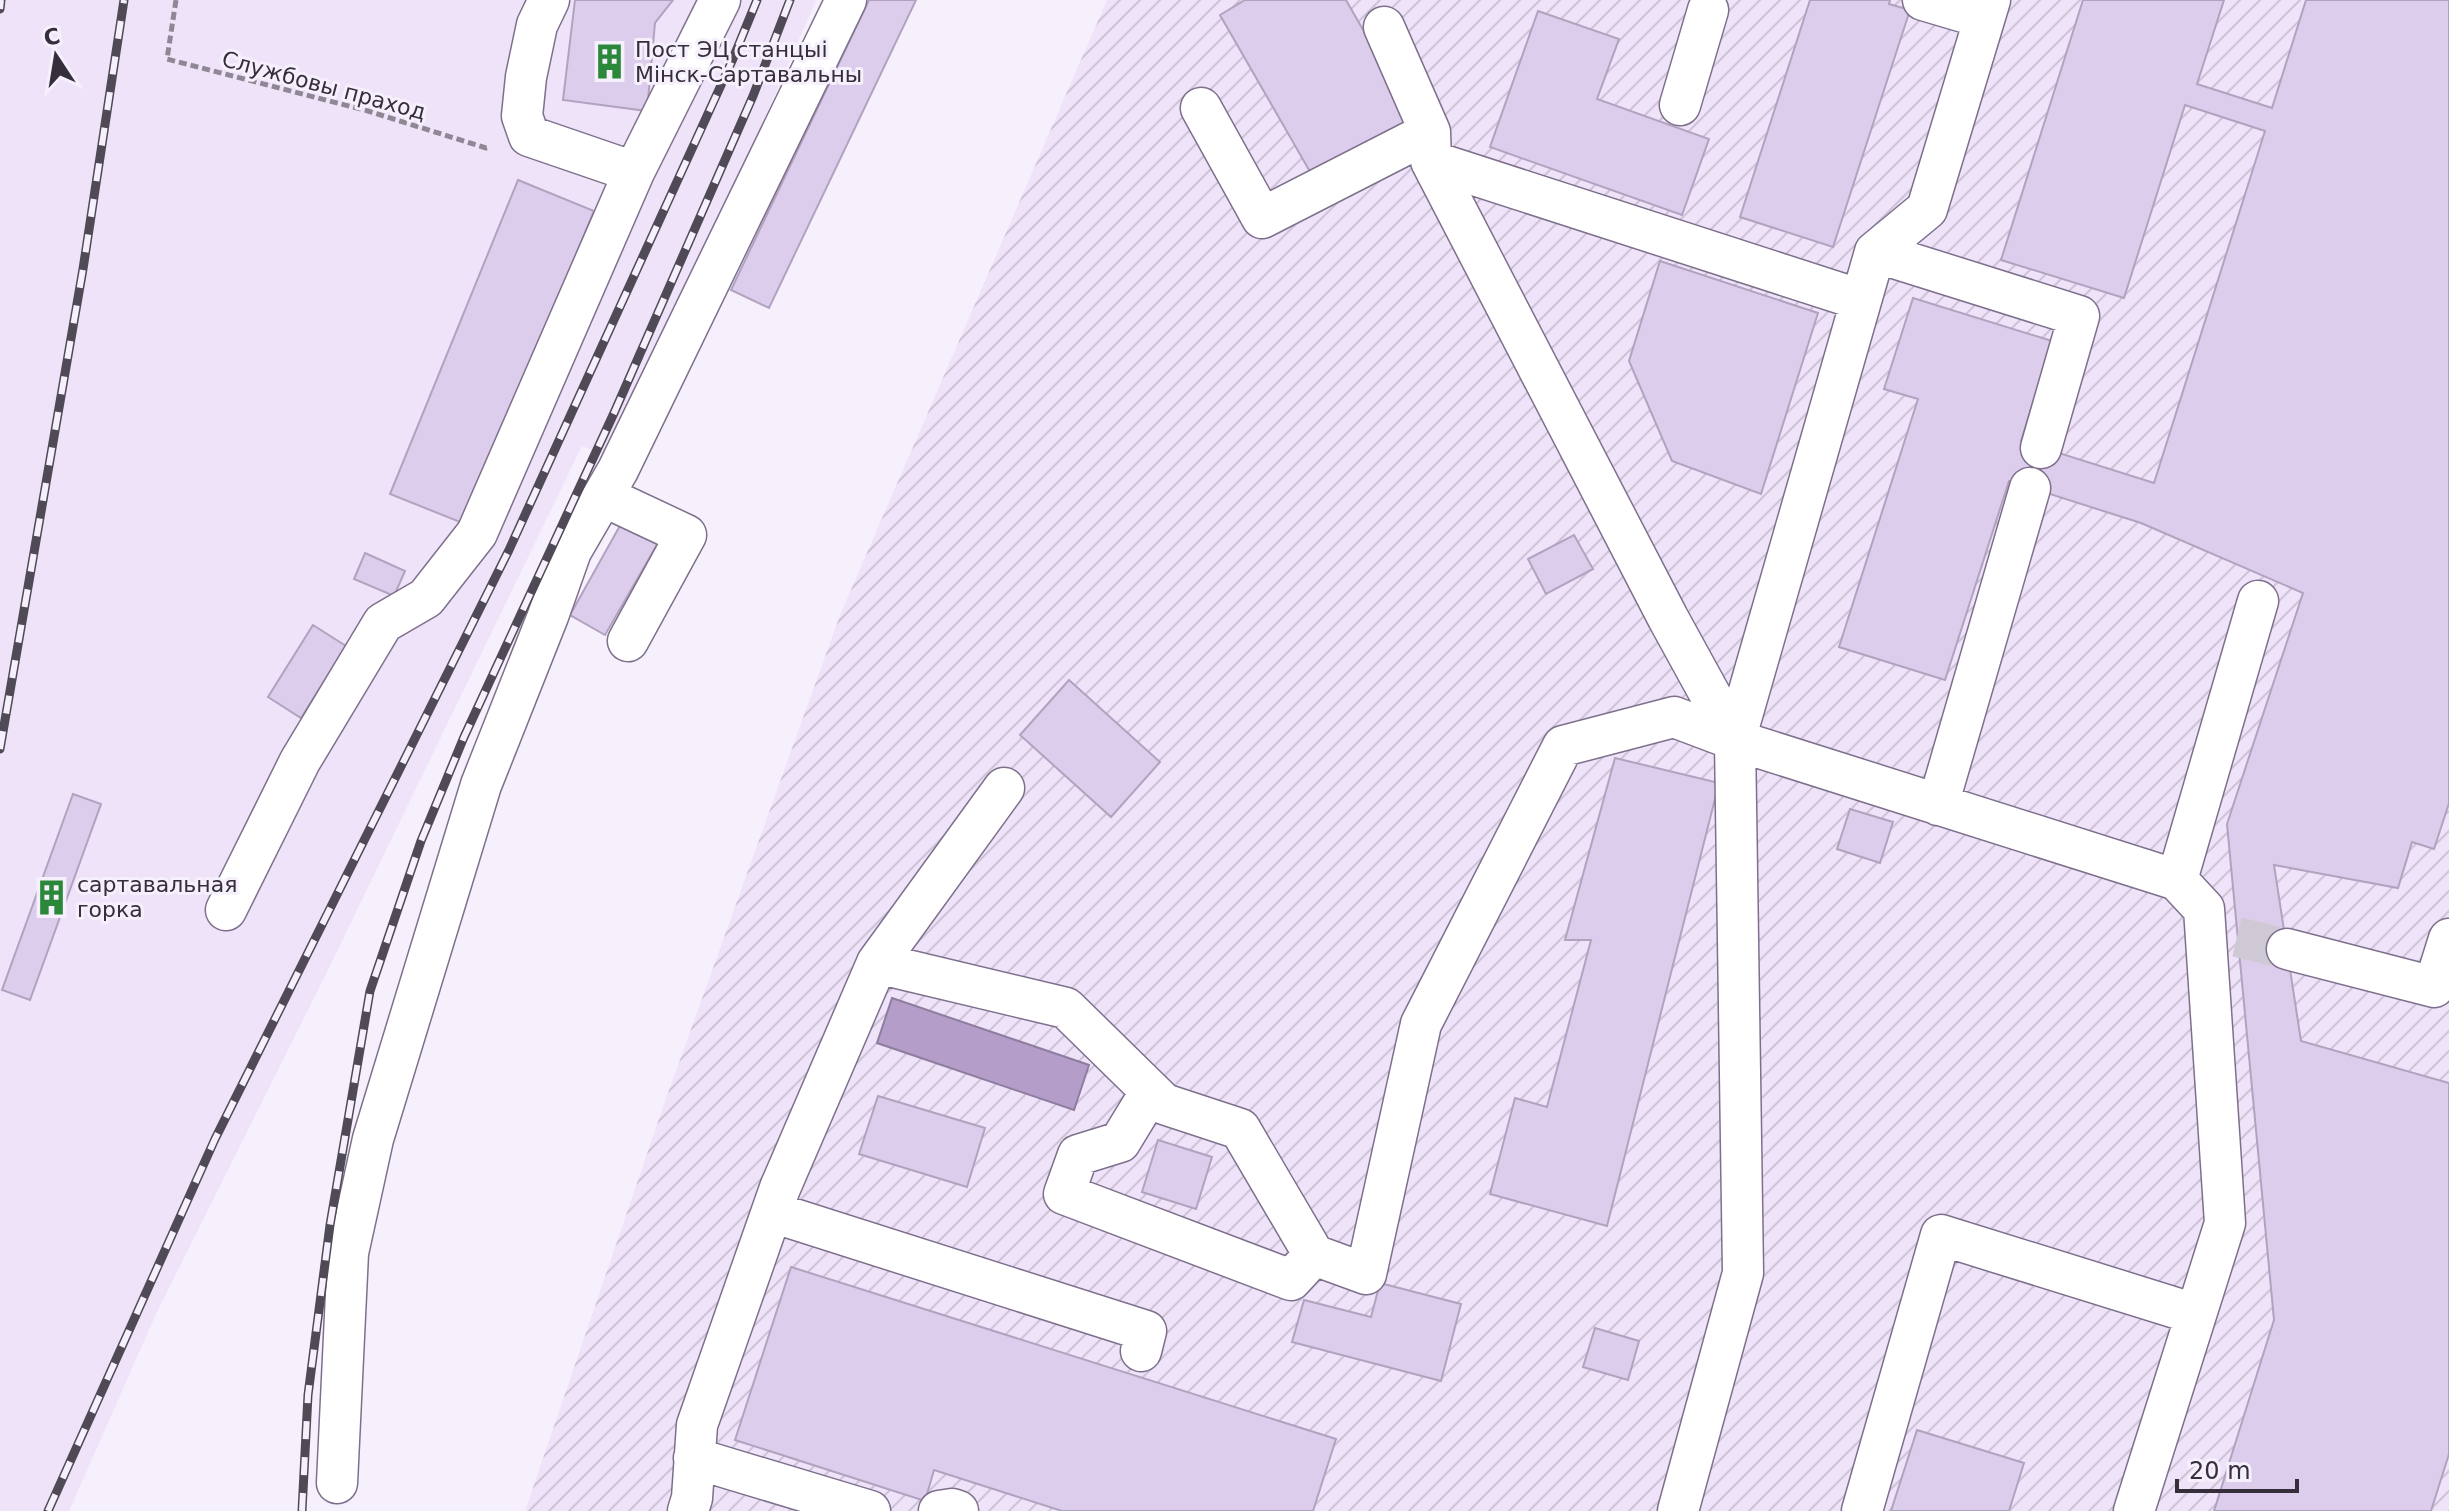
<svg xmlns="http://www.w3.org/2000/svg" width="2449" height="1511" font-family="'DejaVu Sans',sans-serif">
  <defs>
    <pattern id="industrial-furrows" width="10" height="10" patternUnits="userSpaceOnUse" patternTransform="scale(2)"><rect width="10" height="10" fill="#efe3fa"/><path d="M-1 1l2-2M0 10L10 0M9 11l2-2" fill="none" stroke="#cec3d7"/></pattern>
  </defs>
  <rect width="100%" height="100%" fill="#f6f0fd"/>
  <path fill="#efe3fa" d="M 0,0 L 816,0 L 683,307 L 611,458 L 582,446 L 328,970 L 157,1312 L 69,1511 L 0,1511 Z"/>
  <path fill="url(#industrial-furrows)" d="M 1107,0 L 2449,0 L 2449,1511 L 525,1511 L 663,1107 L 840,615 Z"/>
  <path fill="#b49ec9" stroke="#8e7d9e" stroke-width="2" d="M 892,998 L 1089,1065 L 1074,1110 L 877,1043 Z"/>
  <path fill="#ddcdec" stroke="#b1a2bf" stroke-width="2" d="M 575,0 L 673,0 L 655,23 L 647,111 L 563,100 Z
    M 869,0 L 916,0 L 769,308 L 731,290 Z
    M 1245,0 L 1346,0 L 1414,119 L 1313,177 L 1220,15 Z
    M 1810,0 L 1890,0 L 1889,4 L 1910,10 L 1833,247 L 1740,217 Z
    M 2083,0 L 2224,0 L 2197,84 L 2272,108 L 2306,0 L 2449,0 L 2449,803 L 2434,849 L 2412,842 L 2398,888 L 2274,865 L 2301,1041 L 2449,1083 L 2449,1454 L 2431,1511 L 2214,1511 L 2274,1320 L 2227,824 L 2303,593 L 2141,523 L 2009,481 L 1945,680 L 1839,647 L 1918,399 L 1884,389 L 1913,298 L 2052,341 L 2021,441 L 2154,483 L 2265,131 L 2185,105 L 2124,298 L 2001,260 Z
    M 1538,11 L 1619,39 L 1597,99 L 1709,139 L 1682,215 L 1490,147 Z
    M 518,180 L 594,211 L 465,524 L 390,494 Z
    M 1660,261 L 1818,313 L 1761,494 L 1672,461 L 1629,361 Z
    M 626,515 L 662,536 L 605,635 L 570,615 Z
    M 1574,535 L 1593,569 L 1546,594 L 1528,559 Z
    M 365,553 L 405,571 L 394,596 L 354,579 Z
    M 313,625 L 346,646 L 301,718 L 268,697 Z
    M 1069,680 L 1160,762 L 1111,817 L 1020,735 Z
    M 1615,758 L 1719,783 L 1607,1226 L 1490,1194 L 1515,1098 L 1547,1107 L 1591,940 L 1565,940 Z
    M 73,794 L 101,804 L 30,1000 L 2,990 Z
    M 1850,809 L 1893,822 L 1880,863 L 1837,849 Z
    M 878,1096 L 985,1128 L 967,1187 L 859,1154 Z
    M 1158,1140 L 1212,1157 L 1196,1209 L 1142,1192 Z
    M 791,1267 L 1336,1439 L 1313,1511 L 1062,1511 L 934,1470 L 925,1501 L 735,1440 Z
    M 1380,1283 L 1461,1304 L 1441,1381 L 1292,1342 L 1304,1300 L 1371,1317 Z
    M 1595,1328 L 1639,1341 L 1628,1380 L 1583,1367 Z
    M 1917,1430 L 2024,1463 L 2009,1511 L 1891,1511 Z"/>
  <g fill="none" stroke-linecap="round" stroke-linejoin="round">
    <path stroke="#cfc9d6" stroke-width="40" stroke-dasharray="40 20" stroke-linecap="butt" d="M 2237,937 L 2287,949"/>
    <defs>
      <path id="minor" d="M 549,0 L 537,25 L 526,77 L 522,116 L 529,136 L 634,172 L 720,0
        M 1923,0 L 1984,18
        M 1384,27 L 1430,132 L 1431,161 L 1668,618 L 1735,740
        M 1680,105 L 1708,10
        M 1201,108 L 1262,218 L 1430,132
        M 1431,161 L 1861,300
        M 1875,252 L 2079,316 L 2041,448
        M 603,496 L 686,535 L 628,641
        M 1938,805 L 2030,488
        M 226,910 L 300,761 L 383,623 L 426,598 L 477,533 L 634,172
        M 2287,949 L 2434,987 L 2449,939
        M 877,963 L 1066,1008 L 1164,1104 L 1240,1129 L 1314,1255 L 1366,1274 L 1421,1024 L 1563,746 L 1674,717 L 1735,740 L 2177,880 L 2258,601
        M 1151,1091 L 1120,1142 L 1078,1155 L 1064,1194 L 1291,1280 L 1314,1255
        M 772,1212 L 1146,1331 L 1141,1351
        M 694,1458 L 870,1511
        M 337,1483 L 348,1253 L 373,1139 L 481,785 L 548,616 L 571,551 L 618,470 L 846,0
        M 688,1511 L 692,1498 L 697,1425 L 780,1188 L 877,963 L 1004,788
        M 939,1511 L 952,1509 L 958,1511
        M 1678,1511 L 1743,1273 L 1735,740 L 1875,252 L 1927,209 L 1990,0
        M 1862,1511 L 1941,1235 L 2195,1314
        M 2134,1511 L 2225,1223 L 2204,909 L 2177,880"/>
    </defs>
    <use href="#minor" stroke="#7e708c" stroke-width="43"/>
    <path stroke="#8e8894" stroke-width="5" stroke-dasharray="8 4" stroke-linecap="butt" d="M 176,0 L 167,59 L 368,111 L 486,148 L 490,147"/>
    <use href="#minor" stroke="#fff" stroke-width="40"/>
    <defs>
      <path id="rail" d="M 0,9 L 1,0
        M 0,749 L 83,269 L 124,0
        M 48,1511 L 215,1139 L 509,550 L 732,61 L 757,0
        M 302,1511 L 308,1395 L 330,1225 L 370,991 L 421,841 L 464,737 L 614,413 L 753,96 L 790,0"/>
    </defs>
    <use href="#rail" stroke="#504a56" stroke-width="9"/>
    <use href="#rail" stroke="#f6f0fd" stroke-width="6" stroke-dasharray="18" stroke-linecap="butt"/>
  </g>
  <defs>
    <symbol id="building-bare" viewBox="-9 -9 18 18"><path d="M-4-6H4V6H1V3H-1V6H-4ZM-2.5-4.3h1.7v1.8h-1.7ZM.8-4.3h1.7v1.8H.8ZM-2.5-1h1.7V.8h-1.7ZM.8-1h1.7V.8H.8Z" fill="#2b883a" stroke="#f6f0fd" stroke-width="2.5" paint-order="stroke"/></symbol>
  </defs>
  <g fill-rule="evenodd">
    <use href="#building-bare" x="584" y="36" width="51" height="51"/>
    <use href="#building-bare" x="26" y="872" width="51" height="51"/>
  </g>
  <g text-anchor="middle" stroke-width="6" stroke-linejoin="round" paint-order="stroke">
    <g font-size="22" fill="#352f3b" stroke="#f6f0fd" text-anchor="start">
      <text x="635" y="57">Пост ЭЦ станцыі<tspan x="635" dy="25">Мінск-Сартавальны</tspan></text>
      <text x="77" y="892">сартавальная<tspan x="77" dy="25">горка</tspan></text>
    </g>
    <g font-size="22" fill="#352f3b" stroke="#f6f0fd">
      <text transform="translate(324 85) rotate(15)" y="8">Службовы праход</text>
    </g>
  </g>
  <g transform="translate(56 56) rotate(348)" stroke="#f6f0fd" stroke-width="6" paint-order="stroke">
  <path d="M0-6L14 30L0 20L-14 30Z" fill="#352f3b"/>
  <text y="-12" font-size="22" font-weight="bold" text-anchor="middle" fill="#352f3b">С</text>
  </g>
  <path d="M2177 1479v12h120v-12" fill="none" stroke="#352f3b" stroke-width="4"/>
  <text x="2189" y="1479" font-size="24" fill="#352f3b" stroke="#f6f0fd" stroke-width="6" paint-order="stroke">20 m</text>
</svg>
